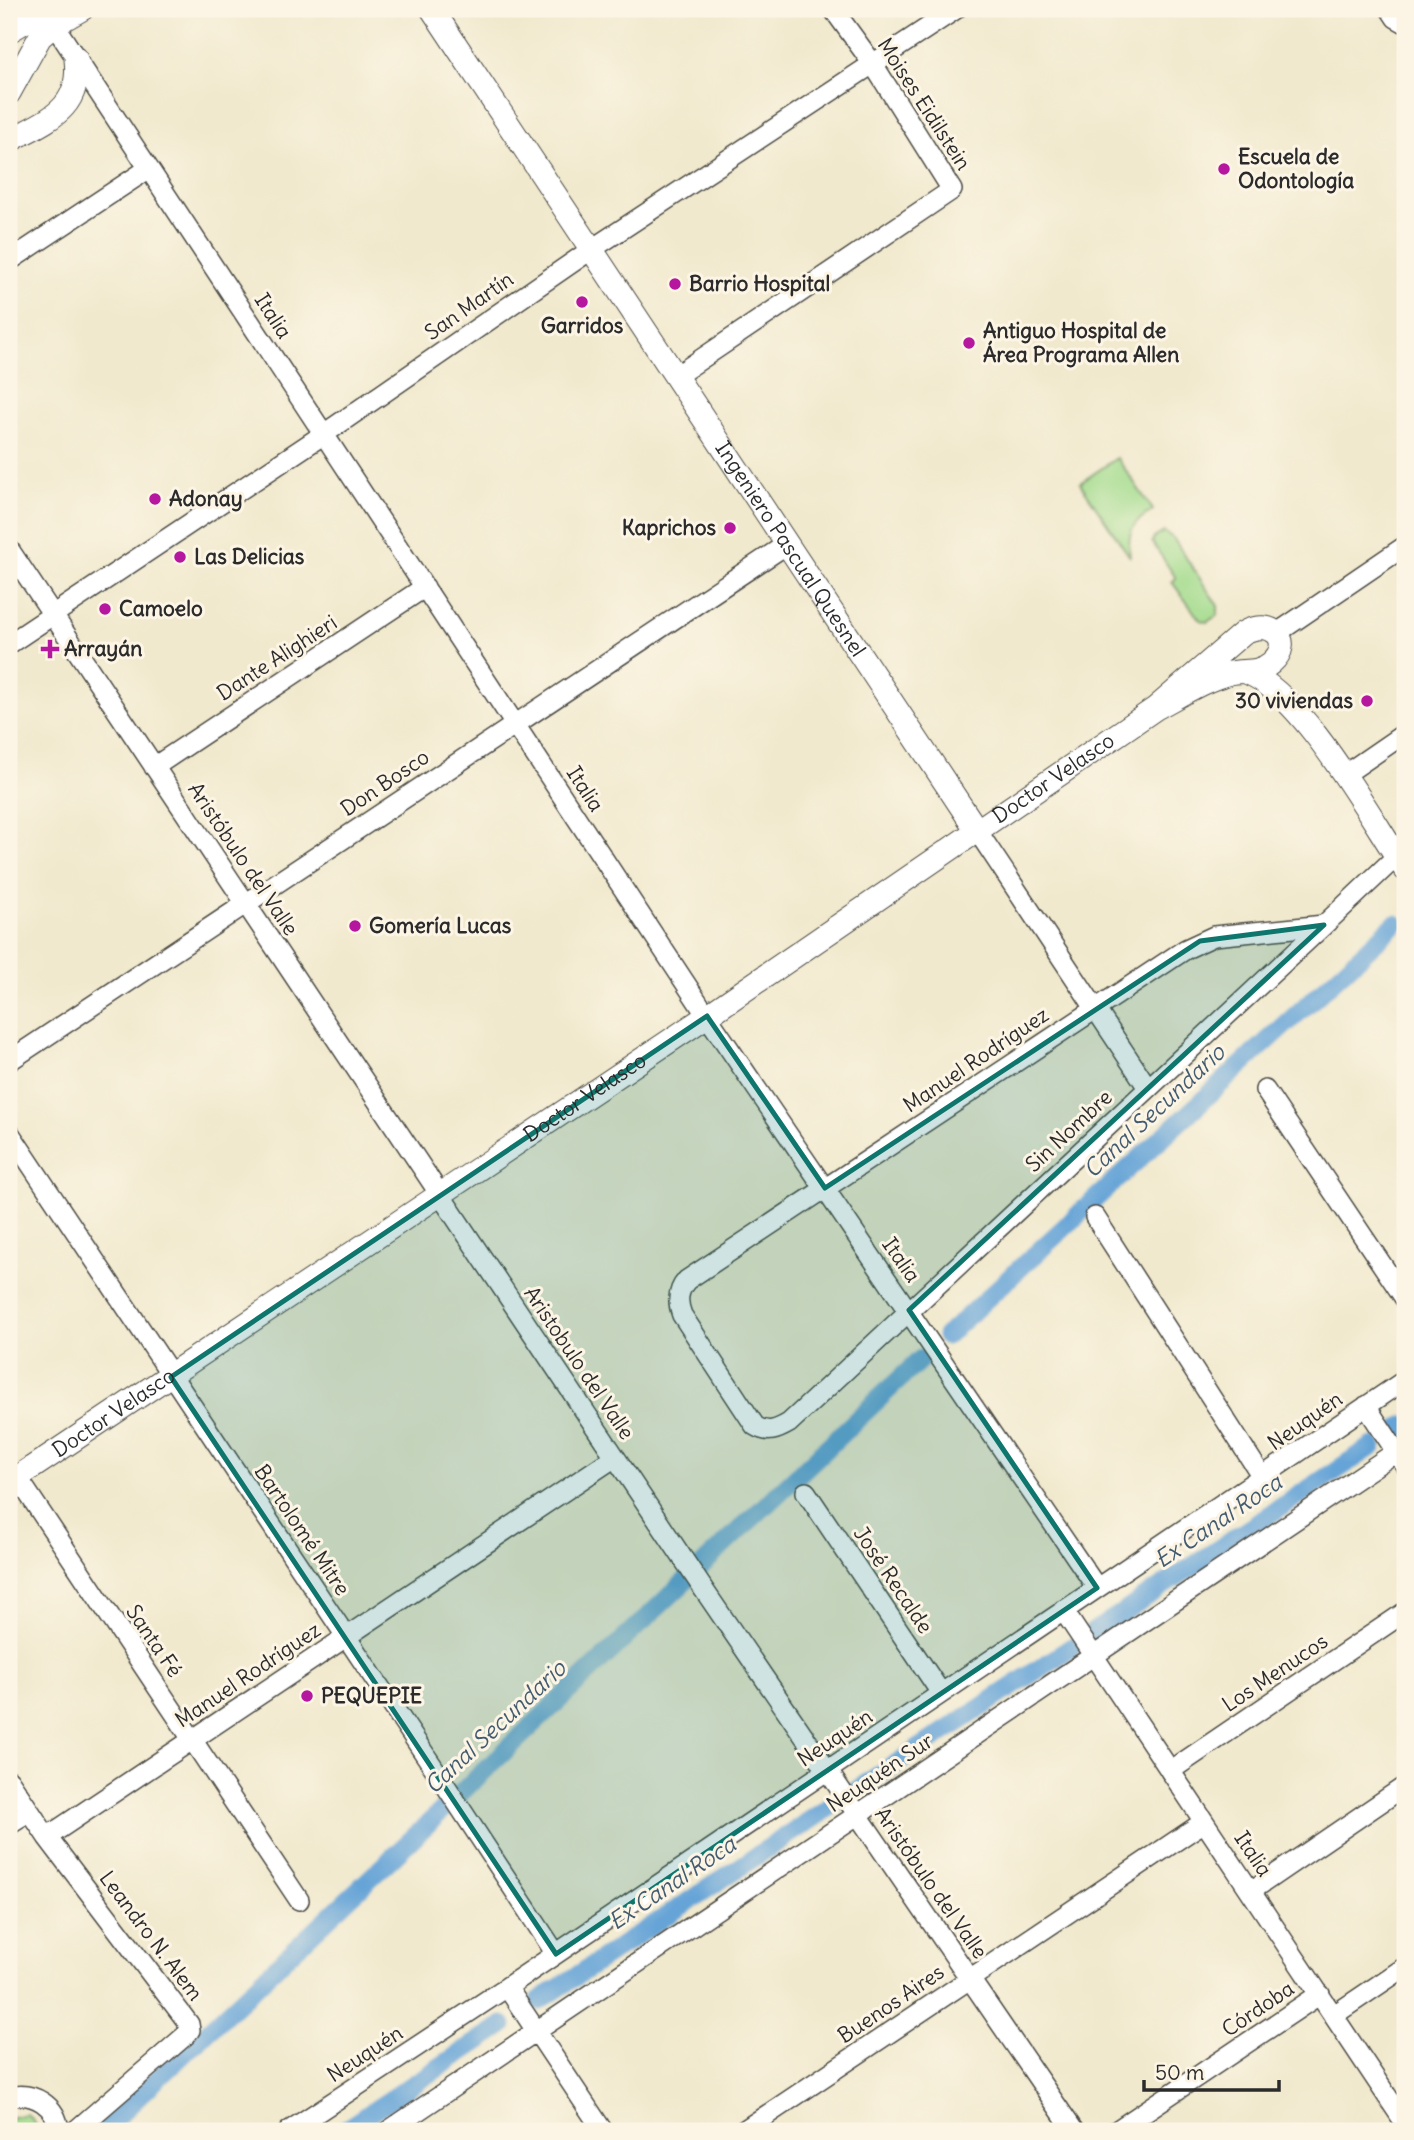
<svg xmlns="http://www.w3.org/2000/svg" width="1414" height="2140" font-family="Delius,sans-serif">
  <rect width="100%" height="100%" fill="#fcf5e5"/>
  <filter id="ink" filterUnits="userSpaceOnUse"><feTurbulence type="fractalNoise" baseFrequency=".0143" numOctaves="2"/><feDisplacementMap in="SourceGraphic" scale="14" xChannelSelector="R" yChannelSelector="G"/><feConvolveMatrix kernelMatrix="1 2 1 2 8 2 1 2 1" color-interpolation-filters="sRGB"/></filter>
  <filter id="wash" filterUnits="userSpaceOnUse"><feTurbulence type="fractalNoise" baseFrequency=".00686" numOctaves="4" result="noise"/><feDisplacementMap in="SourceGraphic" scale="28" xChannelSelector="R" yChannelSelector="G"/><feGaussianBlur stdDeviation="1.57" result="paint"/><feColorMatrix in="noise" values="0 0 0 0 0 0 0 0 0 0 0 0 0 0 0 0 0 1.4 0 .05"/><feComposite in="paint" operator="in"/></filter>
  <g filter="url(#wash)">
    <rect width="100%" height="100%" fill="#f1e9cd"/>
    <path fill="#a3db8d" stroke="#67835c" stroke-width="2" d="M 1117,458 L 1153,510 C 1131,524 1127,532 1130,557 L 1080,483 Z
      M 1164,532 L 1173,538 L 1218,606 L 1218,615 L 1207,622 L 1200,620 L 1172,582 L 1176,578 L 1152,542 L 1154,538 Z
      M 26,2114 L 33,2120 L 37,2131 L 9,2131 L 9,2118 Z"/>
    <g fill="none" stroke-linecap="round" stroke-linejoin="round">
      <path stroke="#66a4d7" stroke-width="19" d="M 946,1336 L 1395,924
        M 1396,1431 L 1405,1425
        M 1089,1635 L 1373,1446
        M 852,1793 L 1072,1647
        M 539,2001 L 833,1805
        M 102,2131 L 921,1359
        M 343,2131 L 503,2025"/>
    </g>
  </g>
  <g filter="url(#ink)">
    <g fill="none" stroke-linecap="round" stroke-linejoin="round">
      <defs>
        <path id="minor" d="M 1390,9 L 1396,18 L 1405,23
          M 47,14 L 707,1016 L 1097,1588
          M 9,261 L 148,169
          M 676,376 L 952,190 L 873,64 L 833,9
          M 9,549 L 704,1590 L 1074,2131
          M 1277,633 L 1405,546
          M 9,644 L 324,434 L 592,249 L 956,9
          M 154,767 L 425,587
          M 1344,775 L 1405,733
          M 978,832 L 1148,1088
          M 1324,925 L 1214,936 L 1186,949 L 687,1280 C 677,1291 677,1302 682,1315 L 755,1426 C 768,1434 777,1430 789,1423 L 1324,925 L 1397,856
          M 9,1061 L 787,544
          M 1265,1090 L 1405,1299
          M 9,1132 L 440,1777 L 556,1954
          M 1095,1217 L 1263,1478
          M 1366,1406 L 1405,1465
          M 18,1478 L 299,1900
          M 806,1492 L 941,1693
          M 1063,1610 L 1405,2123
          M 1170,1771 L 1405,1612
          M 9,1780 L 47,1837 L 189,2024 L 190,2030 L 186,2035 L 75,2131
          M 9,1825 L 30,1812
          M 47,1837 L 615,1457
          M 1251,1891 L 1405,1786
          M 507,1987 L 603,2131
          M 1334,2015 L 1405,1967
          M 9,2097 C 33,2091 57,2105 59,2131
          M 289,2131 L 507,1987 L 1405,1380
          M 388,2131 L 1396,1452
          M 743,2131 L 1204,1822
          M 1116,2131 L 1320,1994"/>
        <g id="major">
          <path id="s1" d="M 432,9 L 978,832"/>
          <path d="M 9,31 L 46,9"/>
          <path d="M 9,93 L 40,37 L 54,25 L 82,9"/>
          <path d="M 9,141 C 47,120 82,110 76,59"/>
          <path d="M 1246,672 C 1304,695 1369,816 1405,869"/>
          <path id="s2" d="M 9,1483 L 707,1016 L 1156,708 C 1179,696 1205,679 1230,673 C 1245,670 1258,674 1271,663 C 1296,641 1271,617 1243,633 L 1156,708"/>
        </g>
      </defs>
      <use href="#minor" stroke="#494843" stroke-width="22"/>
      <use href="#major" stroke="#494843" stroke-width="25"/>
      <use href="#minor" stroke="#fff" stroke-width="19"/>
      <use href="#major" stroke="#fff" stroke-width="23"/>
    </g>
  </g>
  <path fill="#0f766e" fill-opacity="0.2" stroke="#0f766e" stroke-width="5" stroke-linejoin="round" d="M 1324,925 L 909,1310 L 1097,1588 L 556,1954 L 171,1377 L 707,1016 L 825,1188 L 1200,941 Z"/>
  <g fill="#b5179e" stroke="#fcf5e5" stroke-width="2.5">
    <circle cx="1224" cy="169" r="7"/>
    <circle cx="675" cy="284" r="7"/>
    <circle cx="582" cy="302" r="7"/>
    <circle cx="969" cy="343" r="7"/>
    <circle cx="155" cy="499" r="7"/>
    <circle cx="730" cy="528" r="7"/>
    <circle cx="180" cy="557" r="7"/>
    <circle cx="105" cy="609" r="7"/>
    <path d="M46.5 638.5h7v7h7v7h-7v7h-7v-7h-7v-7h7z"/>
    <circle cx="1367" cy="701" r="7"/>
    <circle cx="355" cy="926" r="7"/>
    <circle cx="307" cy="1696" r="7"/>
  </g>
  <g text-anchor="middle" stroke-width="6" stroke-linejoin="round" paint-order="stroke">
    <g font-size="21" fill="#2b2b2b" stroke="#fcf5e5">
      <text transform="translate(924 104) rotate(57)" y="7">Moises Eidilstein</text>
      <text transform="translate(469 306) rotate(-35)" y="7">San Martín</text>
      <text transform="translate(273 316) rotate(57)" y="7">Italia</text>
      <text dy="7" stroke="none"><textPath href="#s1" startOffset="648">Ingeniero Pascual Quesnel</textPath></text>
      <text transform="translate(277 658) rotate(-33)" y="7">Dante Alighieri</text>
      <text dy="7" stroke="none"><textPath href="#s2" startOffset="1260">Doctor Velasco</textPath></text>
      <text transform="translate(385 783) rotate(-34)" y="7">Don Bosco</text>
      <text transform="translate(585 789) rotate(57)" y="7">Italia</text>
      <text transform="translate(243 859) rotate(56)" y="7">Aristóbulo del Valle</text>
      <text transform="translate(976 1060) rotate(-34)" y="7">Manuel Rodríguez</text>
      <text dy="7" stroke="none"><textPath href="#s2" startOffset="693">Doctor Velasco</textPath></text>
      <text transform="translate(1069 1131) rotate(-43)" y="7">Sin Nombre</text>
      <text transform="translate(901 1260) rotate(55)" y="7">Italia</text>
      <text transform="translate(579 1363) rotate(56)" y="7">Aristobulo del Valle</text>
      <text dy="7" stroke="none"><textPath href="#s2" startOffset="126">Doctor Velasco</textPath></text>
      <text transform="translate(1305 1421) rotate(-35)" y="7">Neuquén</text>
      <text transform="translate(302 1530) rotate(56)" y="7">Bartolomé Mitre</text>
      <text transform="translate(893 1580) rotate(56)" y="7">José Recalde</text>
      <text transform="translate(154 1641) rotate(56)" y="7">Santa Fé</text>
      <text transform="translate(1275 1673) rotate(-34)" y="7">Los Menucos</text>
      <text transform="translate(248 1675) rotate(-34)" y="7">Manuel Rodríguez</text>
      <text transform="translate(835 1738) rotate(-34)" y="7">Neuquén</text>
      <text transform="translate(880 1773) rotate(-34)" y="7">Neuquén Sur</text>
      <text transform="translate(1253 1854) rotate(56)" y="7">Italia</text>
      <text transform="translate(931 1883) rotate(55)" y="7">Aristóbulo del Valle</text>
      <text transform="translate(151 1936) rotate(53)" y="7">Leandro N. Alem</text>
      <text transform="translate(891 2004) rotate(-34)" y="7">Buenos Aires</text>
      <text transform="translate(1258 2009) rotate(-34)" y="7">Córdoba</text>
      <text transform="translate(365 2054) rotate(-33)" y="7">Neuquén</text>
    </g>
    <g font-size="21" font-weight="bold" fill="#2b2b2b" stroke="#fcf5e5" text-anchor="start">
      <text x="1238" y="164">Escuela de<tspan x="1238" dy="24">Odontología</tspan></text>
      <text x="689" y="291">Barrio Hospital</text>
      <text x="582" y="333" text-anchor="middle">Garridos</text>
      <text x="983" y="338">Antiguo Hospital de<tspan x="983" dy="24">Área Programa Allen</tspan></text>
      <text x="169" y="506">Adonay</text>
      <text x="716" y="535" text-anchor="end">Kaprichos</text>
      <text x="194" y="564">Las Delicias</text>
      <text x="119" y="616">Camoelo</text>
      <text x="64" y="656">Arrayán</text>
      <text x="1353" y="708" text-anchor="end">30 viviendas</text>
      <text x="369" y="933">Gomería Lucas</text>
      <text x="321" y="1703">PEQUEPIE</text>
    </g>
    <g font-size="23" font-style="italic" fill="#435b70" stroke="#fcf5e5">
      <text transform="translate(1154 1111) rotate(-43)" y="8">Canal Secundario</text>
      <text transform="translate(1218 1521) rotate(-34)" y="8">Ex Canal Roca</text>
      <text transform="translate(495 1727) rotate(-43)" y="8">Canal Secundario</text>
      <text transform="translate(672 1883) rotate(-34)" y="8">Ex Canal Roca</text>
    </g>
  </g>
  <rect width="1414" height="2140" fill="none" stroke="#fcf5e5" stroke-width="35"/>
  <path d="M1144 2080v10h135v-10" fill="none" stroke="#2b2b2b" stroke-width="3.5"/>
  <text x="1155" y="2080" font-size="21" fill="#2b2b2b" stroke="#fcf5e5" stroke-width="5" paint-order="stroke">50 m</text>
</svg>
